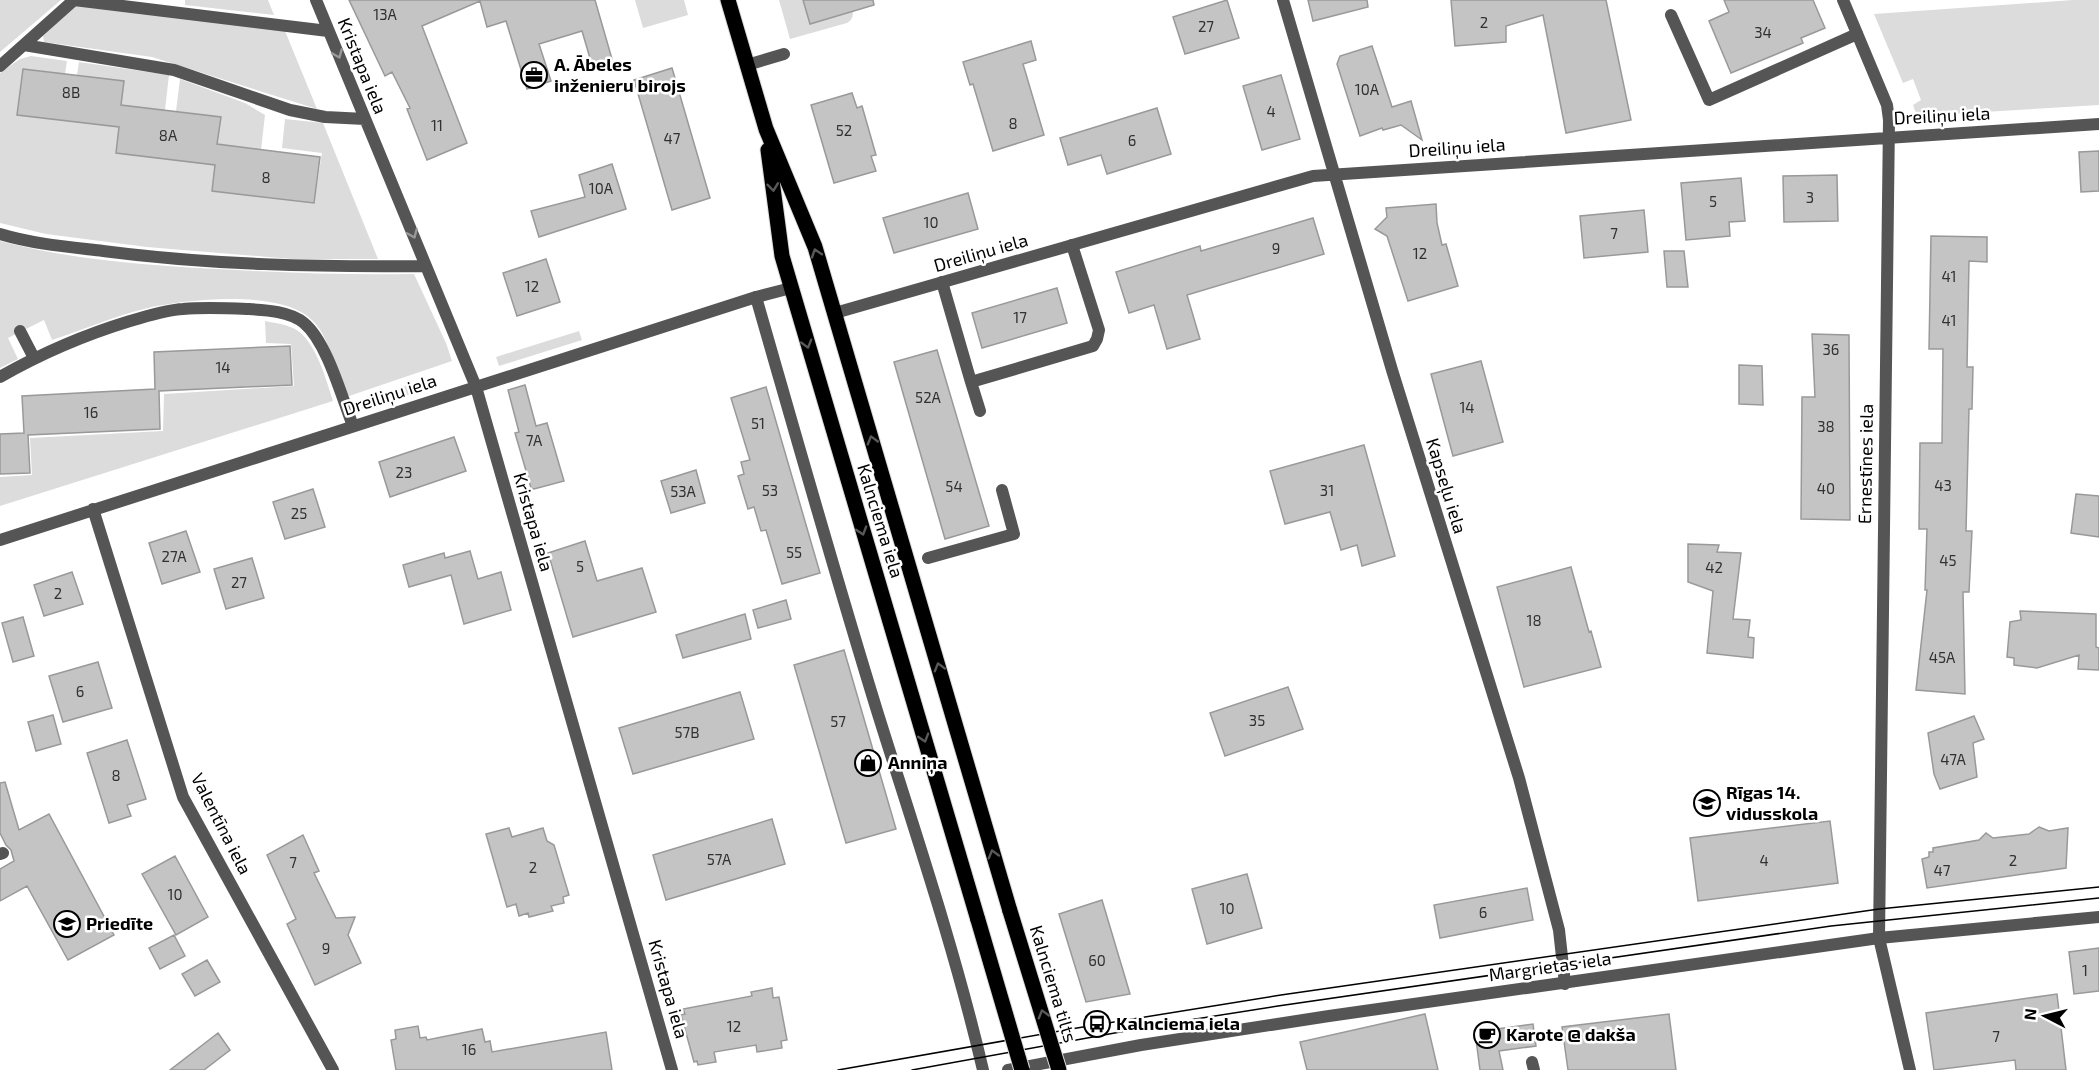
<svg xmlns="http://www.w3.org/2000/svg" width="2099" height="1070" font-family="'Exo 2',sans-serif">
  <rect width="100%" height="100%" fill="#fff"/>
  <path fill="#dcdcdc" d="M 0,0 L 61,0 L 0,52 Z
    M 185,0 L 268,0 L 274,15 L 185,5 Z
    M 635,0 L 684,0 L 688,15 L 643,28 Z
    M 779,0 L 839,0 L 853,11 C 853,17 852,20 847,23 L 790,39 Z
    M 2073,0 L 2099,0 L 2099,105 L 1917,116 L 1913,105 L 1921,100 L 1913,79 L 1903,83 L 1874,14 Z
    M 77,4 L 285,31 L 317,109 L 152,57 L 44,42 L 43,36 Z
    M 31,56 L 67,61 L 65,74 L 23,69 L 18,115 L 119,127 L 116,153 L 215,165 L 213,191 L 314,203 L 322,153 L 282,148 L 285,119 L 323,123 L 378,259 L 292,259 L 147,247 L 46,234 L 0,223 L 0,73 L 20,59 Z
    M 79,62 L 169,75 L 165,110 L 121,105 L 124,81 L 77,75 Z
    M 180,79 L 245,103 L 265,115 L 261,150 L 217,144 L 220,117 L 176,111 Z
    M 0,241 C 72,260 144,265 217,269 C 283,273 348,275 414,274 L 446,343 L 452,361 L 349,396 C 333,373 333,342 313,321 C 283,289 188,299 148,308 C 117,315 83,330 52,340 L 44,320 L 8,338 L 18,359 L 0,368 Z
    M 265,321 C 275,323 284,324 293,328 C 315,338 326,379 333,401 L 0,506 L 0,477 L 32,475 L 30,438 L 163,431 L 164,394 L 294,386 L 291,344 L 266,343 Z
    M 579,331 L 582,340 L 499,366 L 496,357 Z
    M 430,378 L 433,387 L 366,409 L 358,408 L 352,403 Z"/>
  <path fill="#c4c4c4" stroke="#999" stroke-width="1.5" d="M 349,0 L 595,0 L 612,59 L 592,65 L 582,31 L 539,44 L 551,81 L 527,89 L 506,21 L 487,27 L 480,1 L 422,26 L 467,143 L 427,160 L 407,109 L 410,108 L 392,72 L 385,76 Z
    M 803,0 L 873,0 L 874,5 L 810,24 Z
    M 1227,0 L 1239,38 L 1185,54 L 1173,17 Z
    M 1308,0 L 1367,0 L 1368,7 L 1313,21 Z
    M 1451,0 L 1606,0 L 1631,120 L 1566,133 L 1543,15 L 1506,26 L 1506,42 L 1455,46 Z
    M 1724,0 L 1813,0 L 1825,28 L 1801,38 L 1803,43 L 1731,73 L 1709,21 L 1729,12 Z
    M 1031,41 L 1036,60 L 1023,64 L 1044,135 L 993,151 L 973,84 L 970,85 L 963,62 Z
    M 1372,46 L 1392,107 L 1411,101 L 1422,140 L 1401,125 L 1383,130 L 1382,128 L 1360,136 L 1337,64 L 1340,56 Z
    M 672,68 L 710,198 L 672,210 L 634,80 Z
    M 23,69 L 124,81 L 121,105 L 221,117 L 217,144 L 320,157 L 314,203 L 212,191 L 215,165 L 116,153 L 119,127 L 17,115 Z
    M 1281,75 L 1300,139 L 1262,150 L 1243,86 Z
    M 852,93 L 857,108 L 862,106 L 876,155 L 871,156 L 876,171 L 834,183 L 811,105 Z
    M 1157,108 L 1171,154 L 1107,174 L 1101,155 L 1068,165 L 1060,138 Z
    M 2099,151 L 2099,191 L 2081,192 L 2079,152 Z
    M 612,164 L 626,209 L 539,237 L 531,211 L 585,197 L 579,175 Z
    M 1837,175 L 1838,221 L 1784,222 L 1783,176 Z
    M 1741,178 L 1745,221 L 1729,222 L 1730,236 L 1686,240 L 1681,183 Z
    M 968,193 L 978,229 L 894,253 L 883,218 Z
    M 1436,204 L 1437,223 L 1442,245 L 1446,244 L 1458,286 L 1408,301 L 1387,236 L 1375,229 L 1387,217 L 1386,208 Z
    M 1644,210 L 1648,252 L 1584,258 L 1580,216 Z
    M 1313,218 L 1324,254 L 1187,295 L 1200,339 L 1167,349 L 1154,305 L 1129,313 L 1116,272 L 1200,246 L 1201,251 Z
    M 1931,236 L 1987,237 L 1987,262 L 1969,261 L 1967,367 L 1973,367 L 1972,409 L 1969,409 L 1966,531 L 1972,531 L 1969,592 L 1963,592 L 1965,694 L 1916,690 L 1927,590 L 1925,590 L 1927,529 L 1919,529 L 1920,443 L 1942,443 L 1943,349 L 1929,349 Z
    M 1664,251 L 1684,251 L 1688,287 L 1667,287 Z
    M 546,259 L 560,302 L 517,316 L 503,273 Z
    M 1057,288 L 1067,323 L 982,348 L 972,313 Z
    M 1812,334 L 1849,335 L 1850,520 L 1801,519 L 1802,397 L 1815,397 Z
    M 290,346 L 292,385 L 159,391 L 160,429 L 28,435 L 30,473 L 0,474 L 0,434 L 24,433 L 22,396 L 155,389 L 154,352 Z
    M 937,350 L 989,526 L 945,539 L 894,362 Z
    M 1481,361 L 1503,442 L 1453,456 L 1431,374 Z
    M 1739,365 L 1762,366 L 1763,405 L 1739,404 Z
    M 525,385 L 536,426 L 547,423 L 564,481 L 534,489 L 531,488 L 515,433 L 519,432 L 508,390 Z
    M 766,387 L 820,573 L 782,584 L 766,530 L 761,531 L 754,507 L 748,509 L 738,476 L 744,474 L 741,462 L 750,460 L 731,398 Z
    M 454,437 L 466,471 L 390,497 L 379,462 Z
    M 1364,445 L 1395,556 L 1362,566 L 1357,545 L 1341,550 L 1330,512 L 1285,524 L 1270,471 Z
    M 696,470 L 705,503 L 671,513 L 661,481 Z
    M 313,489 L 325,527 L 285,539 L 273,502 Z
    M 2076,494 L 2099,496 L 2099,537 L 2071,533 Z
    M 186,531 L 200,572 L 162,584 L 149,543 Z
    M 585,541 L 597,581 L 642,568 L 656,612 L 573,637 L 548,553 Z
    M 1688,544 L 1719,545 L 1717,552 L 1741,553 L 1733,619 L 1750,620 L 1748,637 L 1754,638 L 1753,658 L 1707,653 L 1713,591 L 1688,582 Z
    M 470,551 L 478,579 L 501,572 L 511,610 L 464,624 L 451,575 L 409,587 L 403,565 L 444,553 L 445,558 Z
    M 252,558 L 264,598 L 226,609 L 214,569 Z
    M 1571,567 L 1589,632 L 1591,631 L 1601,667 L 1524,687 L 1497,587 Z
    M 72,572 L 83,604 L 44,616 L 34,585 Z
    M 786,600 L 791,619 L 758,628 L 753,610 Z
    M 2020,611 L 2096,614 L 2096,647 L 2099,648 L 2099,670 L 2078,669 L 2079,655 L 2037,668 L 2014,665 L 2014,658 L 2007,657 L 2010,622 L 2021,620 Z
    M 745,614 L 751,639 L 683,658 L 676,635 Z
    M 23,617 L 34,656 L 13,662 L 2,623 Z
    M 844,650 L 896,829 L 846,843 L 794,665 Z
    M 98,662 L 112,708 L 63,722 L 49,676 Z
    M 1288,687 L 1303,729 L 1225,756 L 1210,713 Z
    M 740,692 L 754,739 L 633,774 L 619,728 Z
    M 53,715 L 61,744 L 36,751 L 28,722 Z
    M 1974,716 L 1984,739 L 1973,743 L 1977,777 L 1940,789 L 1934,774 L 1928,733 Z
    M 127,740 L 146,799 L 127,805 L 131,816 L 109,823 L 87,753 Z
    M 5,782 L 19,830 L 49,814 L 114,935 L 68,960 L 27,886 L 0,901 L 0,869 L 14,861 L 11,850 L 6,845 L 0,833 L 0,783 Z
    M 772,819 L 785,864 L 666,900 L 653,855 Z
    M 1830,821 L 1838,883 L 1698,901 L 1690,838 Z
    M 2039,827 L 2049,831 L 2068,828 L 2066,868 L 1927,888 L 1922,859 L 1929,857 L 1929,852 L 1933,852 L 1933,848 L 1979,840 L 1986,833 L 1993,838 L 2029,834 Z
    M 509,828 L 512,837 L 543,828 L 547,841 L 554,845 L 569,895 L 563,897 L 564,903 L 551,906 L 553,911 L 529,917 L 528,913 L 519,916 L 516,904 L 507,907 L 486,834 Z
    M 303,835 L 319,871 L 314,873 L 336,918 L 355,917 L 348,935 L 361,963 L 315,985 L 287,924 L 296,919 L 267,855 Z
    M 175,856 L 208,917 L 176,935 L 142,874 Z
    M 1247,874 L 1262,928 L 1207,944 L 1192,889 Z
    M 1527,888 L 1533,920 L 1440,938 L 1434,905 Z
    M 1102,900 L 1130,994 L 1086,1002 L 1059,914 Z
    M 174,935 L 185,956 L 160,969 L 149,948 Z
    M 2099,948 L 2099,991 L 2074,994 L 2069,952 Z
    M 207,960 L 220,982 L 195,996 L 182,974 Z
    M 772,988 L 773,998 L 779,997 L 787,1040 L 781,1041 L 782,1048 L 757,1052 L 756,1045 L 714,1052 L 716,1062 L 698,1065 L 697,1061 L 694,1062 L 681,1015 L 685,1014 L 683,1009 L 752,996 L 751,992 Z
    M 2057,994 L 2066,1070 L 2016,1070 L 2015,1060 L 1934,1070 L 1926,1013 Z
    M 1425,1014 L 1438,1070 L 1307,1070 L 1300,1042 Z
    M 1669,1014 L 1676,1070 L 1568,1070 L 1562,1027 Z
    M 1533,1024 L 1536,1046 L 1499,1051 L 1503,1070 L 1480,1070 L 1475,1032 Z
    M 418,1026 L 420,1038 L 426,1037 L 427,1040 L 482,1029 L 485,1042 L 490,1041 L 492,1052 L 606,1032 L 612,1070 L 396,1070 L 391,1040 L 396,1039 L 395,1030 Z
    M 218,1033 L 230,1050 L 204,1070 L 170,1070 Z"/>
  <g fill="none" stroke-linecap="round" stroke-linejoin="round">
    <defs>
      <path id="primary" d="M 728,0 L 766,129 L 815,247 L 1010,911
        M 768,150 L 782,256 L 978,920"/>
    </defs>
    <use href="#primary" stroke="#dbdbdb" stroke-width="17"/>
    <path stroke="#555" stroke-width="12" d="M 1671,15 L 1709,100 L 1857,34
      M 747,65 L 784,54
      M 942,282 L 971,382
      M 756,297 C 796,436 835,575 878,714 C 915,832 955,950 983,1070
      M 20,331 L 34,358
      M 980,411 L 971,382 L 1093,346 L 1097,339 L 1099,330 L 1072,245
      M 928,558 L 1014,534 L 1002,490
      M 0,854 L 3,853
      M 1879,938 L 1910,1070
      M 1532,1062 L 1534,1070"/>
    <path stroke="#555" stroke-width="12" d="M 316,0 L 476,387 L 672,1070
      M 1283,0 L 1392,370 L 1519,778 L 1559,930 L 1565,984
      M 1843,0 L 1887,105 L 1889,120 L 1879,938
      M 24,45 L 174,70 L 290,110 L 325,117 L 365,119
      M 0,66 L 74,0 L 328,31
      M 0,234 C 33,244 69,247 103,251 C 210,265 318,267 426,266
      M 835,313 L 1313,176 L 2099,124
      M 0,377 C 42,353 84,335 130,321 C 148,316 165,310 183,309 C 205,307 226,308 247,309 C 265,310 290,311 304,323 C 327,342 342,398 353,426
      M 93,509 L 183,797 L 333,1070
      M 0,540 L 756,297 L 791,288
      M 1008,1070 L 1141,1045 L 1329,1016 L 1879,938 L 2099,917"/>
    <use href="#primary" stroke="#000" stroke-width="15"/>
    <path stroke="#000" stroke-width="1.5" d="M 838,1070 L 1077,1028 L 1281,995 L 1879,909 L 2099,887
      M 912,1070 L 1164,1024 L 1278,1006 L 1831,926 L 2099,898"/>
    <defs>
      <path id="primary-bridge" d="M 1010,911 L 1059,1070
        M 978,920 L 1022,1070"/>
    </defs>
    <use href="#primary-bridge" stroke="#dbdbdb" stroke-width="17" stroke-linecap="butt"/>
    <use href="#primary-bridge" stroke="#000" stroke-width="15"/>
  </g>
  <defs><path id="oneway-chevron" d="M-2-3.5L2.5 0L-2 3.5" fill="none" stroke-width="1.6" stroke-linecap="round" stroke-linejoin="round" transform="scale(1.5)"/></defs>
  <g stroke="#999">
    <use href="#oneway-chevron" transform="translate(338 54) rotate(68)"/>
    <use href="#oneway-chevron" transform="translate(413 234) rotate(67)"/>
  </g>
  <g stroke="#595959">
    <use href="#oneway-chevron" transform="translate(773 187) rotate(83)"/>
    <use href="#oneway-chevron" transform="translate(816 253) rotate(-108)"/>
    <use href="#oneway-chevron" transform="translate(807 344) rotate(74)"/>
    <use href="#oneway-chevron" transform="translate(872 440) rotate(-106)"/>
    <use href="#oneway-chevron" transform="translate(862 531) rotate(73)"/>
    <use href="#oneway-chevron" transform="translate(939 667) rotate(-106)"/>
    <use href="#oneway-chevron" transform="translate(924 738) rotate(73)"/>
    <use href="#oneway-chevron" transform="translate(993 854) rotate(-106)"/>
    <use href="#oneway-chevron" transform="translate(1043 1014) rotate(-106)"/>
  </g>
  <defs>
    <symbol id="office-ring" viewBox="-11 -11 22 22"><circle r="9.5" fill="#fff" stroke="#000" stroke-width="1.5"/><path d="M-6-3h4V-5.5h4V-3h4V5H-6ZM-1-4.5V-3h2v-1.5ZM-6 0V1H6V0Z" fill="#000"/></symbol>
    <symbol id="shop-ring" viewBox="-11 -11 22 22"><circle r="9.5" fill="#fff" stroke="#000" stroke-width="1.5"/><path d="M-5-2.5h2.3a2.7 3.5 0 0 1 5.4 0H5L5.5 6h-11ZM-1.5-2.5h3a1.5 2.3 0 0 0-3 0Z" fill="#000"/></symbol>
    <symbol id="school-ring" viewBox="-11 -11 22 22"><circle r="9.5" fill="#fff" stroke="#000" stroke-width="1.5"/><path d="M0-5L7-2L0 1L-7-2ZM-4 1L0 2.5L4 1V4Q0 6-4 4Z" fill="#000"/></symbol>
    <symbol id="bus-ring" viewBox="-11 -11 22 22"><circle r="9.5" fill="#fff" stroke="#000" stroke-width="1.5"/><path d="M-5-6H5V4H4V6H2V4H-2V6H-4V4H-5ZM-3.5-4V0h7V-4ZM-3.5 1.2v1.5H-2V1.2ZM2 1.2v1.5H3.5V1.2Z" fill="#000"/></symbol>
    <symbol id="cafe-ring" viewBox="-11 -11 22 22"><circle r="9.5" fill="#fff" stroke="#000" stroke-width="1.5"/><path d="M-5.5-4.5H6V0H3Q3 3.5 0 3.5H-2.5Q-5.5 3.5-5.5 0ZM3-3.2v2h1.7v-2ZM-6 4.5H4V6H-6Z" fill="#000"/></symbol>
  </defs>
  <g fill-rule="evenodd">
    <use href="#office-ring" x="519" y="60" width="30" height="30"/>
    <use href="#shop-ring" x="853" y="748" width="30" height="30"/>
    <use href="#school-ring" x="1692" y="788" width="30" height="30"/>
    <use href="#school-ring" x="52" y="909" width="30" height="30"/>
    <use href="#bus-ring" x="1082" y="1009" width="30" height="30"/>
    <use href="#cafe-ring" x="1472" y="1020" width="30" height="30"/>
  </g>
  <g text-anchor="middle" stroke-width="5" stroke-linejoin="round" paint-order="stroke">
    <g font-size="15" fill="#313131">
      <text x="385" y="20">13A</text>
      <text x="1484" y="28">2</text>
      <text x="1206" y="32">27</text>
      <text x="1763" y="38">34</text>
      <text x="1367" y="95">10A</text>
      <text x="71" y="98">8B</text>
      <text x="1271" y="117">4</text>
      <text x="1013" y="129">8</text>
      <text x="437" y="131">11</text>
      <text x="844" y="136">52</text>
      <text x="168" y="141">8A</text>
      <text x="672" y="144">47</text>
      <text x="1132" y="146">6</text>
      <text x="266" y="183">8</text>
      <text x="601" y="194">10A</text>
      <text x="1810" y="203">3</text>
      <text x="1713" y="207">5</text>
      <text x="931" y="228">10</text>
      <text x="1614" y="239">7</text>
      <text x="1276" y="254">9</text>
      <text x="1420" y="259">12</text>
      <text x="1949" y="282">41</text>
      <text x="532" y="292">12</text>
      <text x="1020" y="323">17</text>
      <text x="1949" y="326">41</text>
      <text x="1831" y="355">36</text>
      <text x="223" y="373">14</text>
      <text x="928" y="403">52A</text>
      <text x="1467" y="413">14</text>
      <text x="91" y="418">16</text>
      <text x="758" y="429">51</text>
      <text x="1826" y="432">38</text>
      <text x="534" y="446">7A</text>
      <text x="404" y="478">23</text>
      <text x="1943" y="491">43</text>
      <text x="954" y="492">54</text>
      <text x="1826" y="494">40</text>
      <text x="770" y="496">53</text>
      <text x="1327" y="496">31</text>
      <text x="683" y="497">53A</text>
      <text x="299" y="519">25</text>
      <text x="794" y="558">55</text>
      <text x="174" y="562">27A</text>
      <text x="1948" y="566">45</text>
      <text x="580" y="572">5</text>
      <text x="1714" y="573">42</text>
      <text x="239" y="588">27</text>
      <text x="58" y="599">2</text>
      <text x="1534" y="626">18</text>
      <text x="1942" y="663">45A</text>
      <text x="80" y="697">6</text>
      <text x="1257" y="726">35</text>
      <text x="838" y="727">57</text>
      <text x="687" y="738">57B</text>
      <text x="1953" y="765">47A</text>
      <text x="116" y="781">8</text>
      <text x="719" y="865">57A</text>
      <text x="1764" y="866">4</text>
      <text x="2013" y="866">2</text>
      <text x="293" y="868">7</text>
      <text x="533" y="873">2</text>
      <text x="1942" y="876">47</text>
      <text x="175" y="900">10</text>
      <text x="1227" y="914">10</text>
      <text x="1483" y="918">6</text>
      <text x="326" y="954">9</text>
      <text x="1097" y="966">60</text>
      <text x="2085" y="976">1</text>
      <text x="734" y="1032">12</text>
      <text x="1996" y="1042">7</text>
      <text x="469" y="1055">16</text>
    </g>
    <g font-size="18" font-weight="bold" fill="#000" stroke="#fff" text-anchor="start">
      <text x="554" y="71">A. Ābeles<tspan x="554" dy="21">inženieru birojs</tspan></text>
      <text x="888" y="769">Anniņa</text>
      <text x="1726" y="799">Rīgas 14.<tspan x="1726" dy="21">vidusskola</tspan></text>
      <text x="86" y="930">Priedīte</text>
      <text x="1116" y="1030">Kalnciema iela</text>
      <text x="1506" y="1041">Karote @ dakša</text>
    </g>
    <g font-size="18" fill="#000" stroke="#fff">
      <text transform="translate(362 66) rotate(68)" y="6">Kristapa iela</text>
      <text transform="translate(1942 116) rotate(-3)" y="6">Dreiliņu iela</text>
      <text transform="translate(1457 148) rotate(-4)" y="6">Dreiliņu iela</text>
      <text transform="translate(981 253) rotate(-16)" y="6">Dreiliņu iela</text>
      <text transform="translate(390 395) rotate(-18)" y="6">Dreiliņu iela</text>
      <text transform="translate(1866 464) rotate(-89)" y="6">Ernestīnes iela</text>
      <text transform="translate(1446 486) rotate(73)" y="6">Kapseļu iela</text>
      <text transform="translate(880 521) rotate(73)" y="6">Kalnciema iela</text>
      <text transform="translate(533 522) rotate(74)" y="6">Kristapa iela</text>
      <text transform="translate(221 824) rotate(63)" y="6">Valentīna iela</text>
      <text transform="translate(1550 967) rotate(-8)" y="6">Margrietas iela</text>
      <text transform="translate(1053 984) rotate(73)" y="6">Kalnciema tilts</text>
      <text transform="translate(668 989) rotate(74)" y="6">Kristapa iela</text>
    </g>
  </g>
  <g transform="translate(2045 1016) rotate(277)" stroke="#ffffff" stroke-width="4.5" paint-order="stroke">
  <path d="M0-4.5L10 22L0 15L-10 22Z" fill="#000000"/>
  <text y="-9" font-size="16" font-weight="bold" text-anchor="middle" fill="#000000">N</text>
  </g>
</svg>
